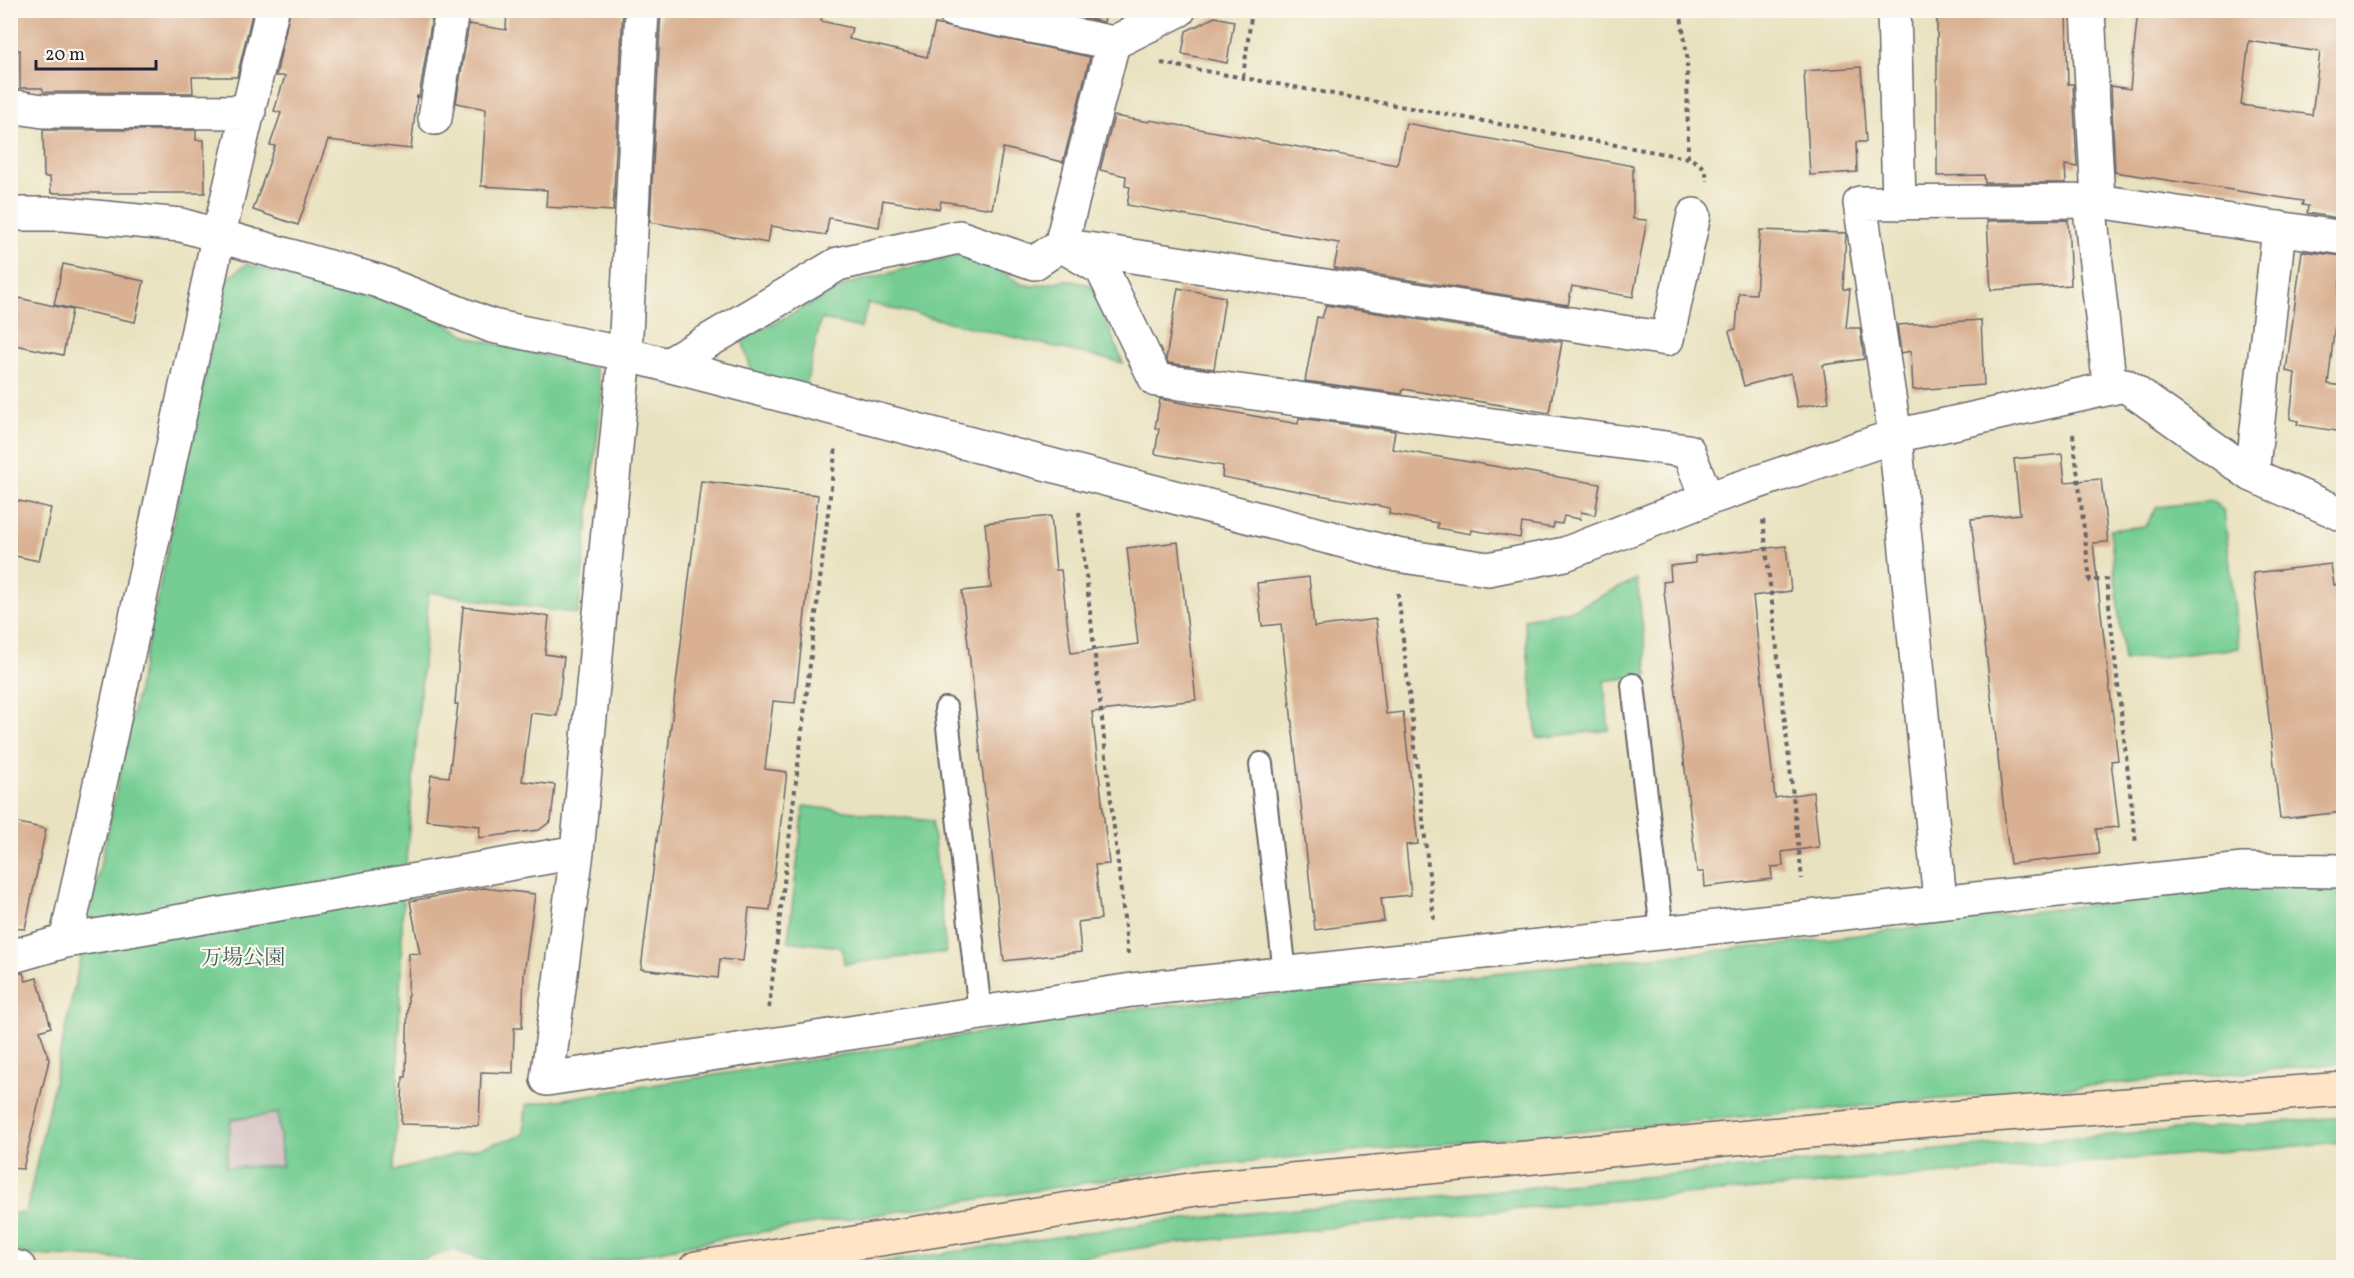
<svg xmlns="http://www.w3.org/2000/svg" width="2354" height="1278" font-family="Vollkorn,'Noto Serif JP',serif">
  <rect width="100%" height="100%" fill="#fbf7ec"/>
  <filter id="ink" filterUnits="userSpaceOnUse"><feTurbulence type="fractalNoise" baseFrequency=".0167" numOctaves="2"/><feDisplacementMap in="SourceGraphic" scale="12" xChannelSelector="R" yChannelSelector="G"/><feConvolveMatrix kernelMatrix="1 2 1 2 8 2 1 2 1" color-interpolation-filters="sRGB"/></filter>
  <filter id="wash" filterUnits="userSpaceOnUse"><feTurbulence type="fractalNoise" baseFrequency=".008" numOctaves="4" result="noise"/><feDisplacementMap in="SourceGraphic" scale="24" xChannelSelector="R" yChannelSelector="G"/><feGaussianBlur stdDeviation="1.35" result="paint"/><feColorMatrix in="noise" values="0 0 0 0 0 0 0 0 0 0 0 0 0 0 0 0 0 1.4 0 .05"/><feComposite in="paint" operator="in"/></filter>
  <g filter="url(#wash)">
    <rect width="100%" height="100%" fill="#e9e2c0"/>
    <path fill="#d2bfc0" d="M 278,1113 L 282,1166 L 226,1167 L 231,1120 Z"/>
    <path fill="#74cd93" stroke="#4b7867" stroke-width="1.5" fill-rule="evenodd" d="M 958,255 L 982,259 L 1021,284 L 1034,286 L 1066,280 L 1091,285 L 1123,363 L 868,303 L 861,328 L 821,319 L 805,389 L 753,376 L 742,340 L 848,284 Z
      M 246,264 L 427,314 L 472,338 L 595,368 L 602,394 L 578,614 L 429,592 L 403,899 L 395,1171 L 524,1135 L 526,1105 L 1132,1009 L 1804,942 L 2259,882 L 2343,886 L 2343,1063 L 1196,1166 L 729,1237 L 580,1267 L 504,1267 L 454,1250 L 393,1268 L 347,1267 L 28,1255 L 11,1249 L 10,1213 L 26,1213 L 225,281 ZM 278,1113 L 282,1166 L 226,1167 L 231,1120 Z
      M 2212,501 L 2224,511 L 2239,648 L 2124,661 L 2110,530 L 2146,526 L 2157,507 Z
      M 1637,579 L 1648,675 L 1604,681 L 1609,730 L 1537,738 L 1524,619 L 1574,609 Z
      M 804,806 L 932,821 L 946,952 L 844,964 L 842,947 L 788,941 Z
      M 2343,1117 L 2343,1142 L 1521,1208 L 1160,1245 L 1010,1267 L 849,1267 L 1165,1221 L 2057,1139 Z"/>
    <g id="blocks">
      <path fill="#d9b092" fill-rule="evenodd" d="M 10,10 L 253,10 L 237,77 L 192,77 L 193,93 L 44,92 L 42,88 L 20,88 L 20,50 L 10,50 Z
        M 290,10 L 418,10 L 418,15 L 432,18 L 419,97 L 417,96 L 411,149 L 328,140 L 298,225 L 253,210 L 275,146 L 270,145 L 281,113 L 274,111 L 285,76 L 276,76 Z
        M 507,10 L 623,10 L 613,211 L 546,207 L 547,190 L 481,186 L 486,109 L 456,103 L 469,24 L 506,30 Z
        M 661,10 L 823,10 L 821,21 L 852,28 L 849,39 L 927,57 L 935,24 L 1090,57 L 1063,162 L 1003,148 L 992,209 L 941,201 L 939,209 L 883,200 L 879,227 L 829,218 L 826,235 L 771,226 L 768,243 L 650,222 Z
        M 1048,10 L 1107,10 L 1104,22 Z
        M 1937,10 L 2066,10 L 2068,84 L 2073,84 L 2077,167 L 2065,165 L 2066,183 L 1985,183 L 1984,175 L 1937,176 Z
        M 2138,10 L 2341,10 L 2338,33 L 2343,34 L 2343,219 L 2307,213 L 2308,206 L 2302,205 L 2303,201 L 2115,172 L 2111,86 L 2130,89 ZM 2249,41 L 2320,52 L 2312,115 L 2241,105 Z
        M 1215,17 L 1234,21 L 1227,63 L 1182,54 L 1186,31 Z
        M 1861,67 L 1866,142 L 1856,142 L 1857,172 L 1810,175 L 1804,71 Z
        M 1114,116 L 1149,122 L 1150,120 L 1397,165 L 1406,123 L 1633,166 L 1633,219 L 1647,220 L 1633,297 L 1572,286 L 1568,305 L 1334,268 L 1339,243 L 1127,205 L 1130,187 L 1125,186 L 1126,176 L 1100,170 Z
        M 43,130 L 196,130 L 196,140 L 204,140 L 205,193 L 51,193 L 50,177 L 44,177 Z
        M 2068,220 L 2071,285 L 1991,290 L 1987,221 Z
        M 1760,230 L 1846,233 L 1843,289 L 1850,289 L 1846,328 L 1860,328 L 1864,359 L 1823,365 L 1829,402 L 1797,407 L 1791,373 L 1744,386 L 1729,331 L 1736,329 L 1739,293 L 1756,294 Z
        M 2302,251 L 2343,256 L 2328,384 L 2343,386 L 2343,432 L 2297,425 L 2298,421 L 2290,419 L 2295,373 L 2286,371 Z
        M 63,264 L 144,281 L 135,322 L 54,305 Z
        M 1178,288 L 1225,297 L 1214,369 L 1168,363 L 1166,359 Z
        M 10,296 L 72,310 L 63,355 L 10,344 Z
        M 1326,305 L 1562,342 L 1549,413 L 1403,389 L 1402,394 L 1305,381 L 1317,317 L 1322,318 Z
        M 1981,320 L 1984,385 L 1913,390 L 1911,351 L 1901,353 L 1897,325 Z
        M 1160,399 L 1298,424 L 1299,418 L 1395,431 L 1392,449 L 1600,484 L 1595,515 L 1581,512 L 1580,519 L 1564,516 L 1562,524 L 1554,523 L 1553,528 L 1522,523 L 1520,538 L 1472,530 L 1471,534 L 1437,528 L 1438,523 L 1389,514 L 1390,508 L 1222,477 L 1223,466 L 1155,454 L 1159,429 L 1155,428 Z
        M 2062,454 L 2065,482 L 2101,479 L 2108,542 L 2093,543 L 2118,760 L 2111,761 L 2119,827 L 2096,829 L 2099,854 L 2010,864 L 1971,519 L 2020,514 L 2014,459 Z
        M 701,481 L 818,495 L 795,703 L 773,701 L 765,769 L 787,772 L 770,910 L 749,908 L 743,961 L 720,959 L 718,978 L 641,969 Z
        M 10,499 L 51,508 L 39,561 L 10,555 Z
        M 1051,516 L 1056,570 L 1061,570 L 1071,653 L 1138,644 L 1127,548 L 1178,542 L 1196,700 L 1092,712 L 1109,864 L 1095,865 L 1101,919 L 1078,922 L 1081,952 L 1004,961 L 962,591 L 991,588 L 985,523 Z
        M 1786,546 L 1791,591 L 1753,596 L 1765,709 L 1775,798 L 1813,792 L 1819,847 L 1782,852 L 1783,866 L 1771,867 L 1772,879 L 1705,887 L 1704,872 L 1697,872 L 1663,582 L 1671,581 L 1670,566 L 1695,563 L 1695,556 Z
        M 2331,564 L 2334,585 L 2343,584 L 2343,812 L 2280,819 L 2253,573 Z
        M 1309,577 L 1314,627 L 1376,619 L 1386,714 L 1403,712 L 1418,844 L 1406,845 L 1411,895 L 1381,898 L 1384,921 L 1315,930 L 1281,624 L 1262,626 L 1257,583 Z
        M 463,607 L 549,616 L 545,654 L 564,657 L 557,716 L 531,713 L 522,781 L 555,785 L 551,821 L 539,830 L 479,838 L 480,826 L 426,820 L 431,775 L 449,777 L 458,704 L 455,704 Z
        M 10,821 L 46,829 L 25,929 L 10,928 Z
        M 484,888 L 535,894 L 524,974 L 522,1028 L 514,1028 L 513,1073 L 481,1072 L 479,1126 L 401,1124 L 403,1077 L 406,1077 L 409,953 L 420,954 L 410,901 Z
        M 23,973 L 26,981 L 37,978 L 51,1027 L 40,1031 L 49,1060 L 23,1169 L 10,1168 L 10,975 Z"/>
    </g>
  </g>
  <g filter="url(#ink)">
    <use href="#blocks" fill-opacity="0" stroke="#68656a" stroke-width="1.5"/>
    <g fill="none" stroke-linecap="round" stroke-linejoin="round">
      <defs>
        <path id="lane" d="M 1633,685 L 1662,931
          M 946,709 L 980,1013
          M 1261,764 L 1285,973"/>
        <path id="street" d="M 642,10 L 625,354 L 577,852 L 547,1079 L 1132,990 L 2243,870 L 2344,871
          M 953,10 L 1113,43 L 1179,10
          M 1894,10 L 1899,203
          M 2088,10 L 2098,201
          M 1113,43 L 1061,245 L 1667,339 L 1694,215
          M 10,106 L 43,111 L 249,112
          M 435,118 L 452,10
          M 2089,201 L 2110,388
          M 10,214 L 63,214 L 181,225 L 378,281 L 492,326 L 625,354 L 1397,555 L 1488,569 L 1565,554 L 1707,499 L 1895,436 L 2125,385 L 2252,475 L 2344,515
          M 668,365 L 838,264 L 959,237 L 1034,263 L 1061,245 L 1102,269 L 1156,380 L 1688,451 L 1707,499
          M 2252,475 L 2279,228
          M 1940,901 L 1895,436 L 1860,203 L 2098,201 L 2344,238
          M 66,941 L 218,238 L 272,10
          M 10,957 L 66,941 L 577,852
          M 10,1266 L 19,1268"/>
        <path id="secondary" d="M 696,1268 L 1196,1189 L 1938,1119 L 2344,1089"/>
      </defs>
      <use href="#lane" stroke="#68656a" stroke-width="26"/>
      <use href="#street" stroke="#68656a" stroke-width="36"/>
      <use href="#secondary" stroke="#68656a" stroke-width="36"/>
      <path stroke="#68656a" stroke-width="4" stroke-dasharray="4.5 4.5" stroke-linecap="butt" d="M 1680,10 L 1687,55 L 1688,158
        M 1161,63 L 1688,158 C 1700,163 1707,168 1707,181
        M 1243,77 L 1252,10
        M 2073,434 L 2090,581 L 2106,579 L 2136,844
        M 1079,512 L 1128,954
        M 1763,520 L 1802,879
        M 1398,593 L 1434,920
        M 769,1008 L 836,446"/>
      <use href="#lane" stroke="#fff" stroke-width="22"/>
      <use href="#street" stroke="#fff" stroke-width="33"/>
      <use href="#secondary" stroke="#ffe4c6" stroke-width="33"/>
    </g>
  </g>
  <g text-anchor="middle" stroke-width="4.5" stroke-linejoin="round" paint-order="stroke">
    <g font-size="21" fill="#3f5e5a" stroke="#fbf7ec">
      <text x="243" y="964">万場公園</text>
    </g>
  </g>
  <rect width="2354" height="1278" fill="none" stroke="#fbf7ec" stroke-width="36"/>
  <path d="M36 60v9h120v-9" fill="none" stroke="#22223b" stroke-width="3"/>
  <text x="45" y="60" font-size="18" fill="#22223b" stroke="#fbf7ec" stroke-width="4.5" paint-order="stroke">20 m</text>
</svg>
